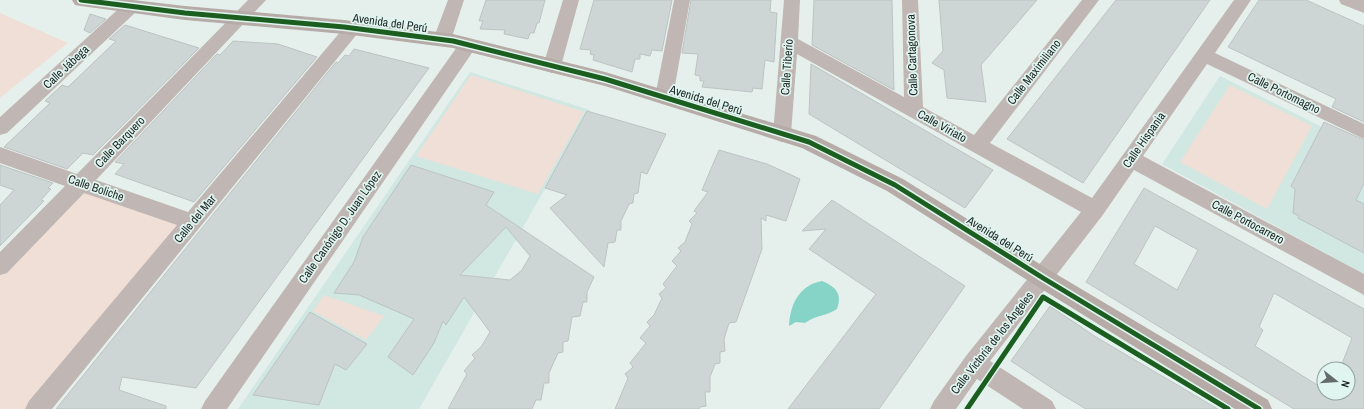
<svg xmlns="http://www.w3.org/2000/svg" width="1364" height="409" font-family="'Archivo Narrow',sans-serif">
  <rect width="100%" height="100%" fill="#e5f0ed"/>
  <path fill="#d1e7e2" d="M 470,72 L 590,110 L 419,409 L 238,409 Z
    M 1220,76 L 1364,148 L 1364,274 L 1162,164 Z"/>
  <path fill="#efdfd7" d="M 0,13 L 68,43 L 0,98 Z
    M 471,75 L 584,112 L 538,194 L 416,156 Z
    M 1230,85 L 1312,126 L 1267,209 L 1180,162 Z
    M 80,183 L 192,222 L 37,409 L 0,409 L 0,266 Z
    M 324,295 L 384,316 L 366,340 L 313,311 Z"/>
  <path fill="#85d4c7" d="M 822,281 C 835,286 843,294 837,309 C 827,316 815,315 805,323 L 796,322 L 789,326 C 790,305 799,285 822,281 Z"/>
  <path fill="#cdd6d4" stroke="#bcc4c2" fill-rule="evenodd" d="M 486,0 L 545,0 L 539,23 L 537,23 L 534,33 L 530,33 L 528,39 L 504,34 L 505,30 L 480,29 L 483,21 L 479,21 Z
    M 594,0 L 672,0 L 662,51 L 652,50 L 650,56 L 640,54 L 640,59 L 635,59 L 632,72 L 593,60 L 594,55 L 590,54 L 591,50 L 580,49 Z
    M 691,0 L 771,0 L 770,12 L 777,13 L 774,62 L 765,60 L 762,89 L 753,88 L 752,92 L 702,87 L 704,81 L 700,81 L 700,76 L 695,75 L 698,54 L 682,53 Z
    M 814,0 L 892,0 L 894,90 L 812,45 Z
    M 939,0 L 1037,0 L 981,65 L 986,102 L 947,98 L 944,70 L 932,63 L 943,51 Z
    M 1116,0 L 1210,0 L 1083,183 L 1007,139 Z
    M 1259,0 L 1306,0 L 1364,26 L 1364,122 L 1332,107 L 1336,99 L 1228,47 Z
    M 90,14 L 106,19 L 90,33 L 84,30 Z
    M 125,25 L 199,48 L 93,155 L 83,153 L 67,169 L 4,147 L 50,103 L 45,101 L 62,85 L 68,87 L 116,41 L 109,39 Z
    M 233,41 L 278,44 L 317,57 L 194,202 L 115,174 L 124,164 L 115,162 L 217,54 L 220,55 Z
    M 354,49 L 429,68 L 196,388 L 122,377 L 119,390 L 166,406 L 166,409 L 56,409 L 336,62 L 338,63 L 345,55 L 349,56 Z
    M 811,64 L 993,170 L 965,208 L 809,114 Z
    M 587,111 L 666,134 L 647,174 L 641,172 L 638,193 L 634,194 L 633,203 L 629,204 L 621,221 L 621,230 L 617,230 L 615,242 L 608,243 L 604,267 L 550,208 L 567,195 L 545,188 Z
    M 1324,122 L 1364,140 L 1364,183 L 1356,200 L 1364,204 L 1364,253 L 1298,218 L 1299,216 L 1293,213 L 1295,189 L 1291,186 Z
    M 719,150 L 767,164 L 800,179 L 786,221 L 766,215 L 766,221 L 761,218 L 762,249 L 736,322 L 729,323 L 724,339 L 725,351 L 720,352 L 720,363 L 715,364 L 710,377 L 710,392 L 705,392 L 706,406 L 700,407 L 699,409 L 615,409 L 628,378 L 625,374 L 633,367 L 630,363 L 646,343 L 640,338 L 650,326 L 647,322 L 654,315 L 662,298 L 659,294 L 666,288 L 663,284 L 677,266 L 672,261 L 681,251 L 678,248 L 685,242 L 692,224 L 689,221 L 697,213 L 694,211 L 708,192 L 702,190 Z
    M 0,165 L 53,183 L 48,188 L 51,189 L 41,200 L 44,201 L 0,246 L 0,205 L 14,190 L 0,185 Z
    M 411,165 L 494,192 L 486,205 L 594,277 L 587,292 L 587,302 L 583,302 L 580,316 L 572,317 L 568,341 L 563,342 L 563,352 L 558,353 L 549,373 L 549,383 L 544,383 L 541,400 L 536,400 L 532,409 L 448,409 L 467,374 L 464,371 L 475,358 L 472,355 L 481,347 L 490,332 L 464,297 L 446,325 L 443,321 L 434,343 L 413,375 L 388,357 L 414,319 L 359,295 L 334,293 L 354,262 L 363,237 ZM 506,227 L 530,256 L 522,270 L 510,280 L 460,275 Z
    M 1144,188 L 1364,309 L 1364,409 L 1294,409 L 1086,282 ZM 1155,226 L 1198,250 L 1177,290 L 1134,264 ZM 1274,293 L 1352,338 L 1340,369 L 1348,369 L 1348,393 L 1324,393 L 1324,387 L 1322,388 L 1255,346 L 1263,330 L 1259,327 Z
    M 832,200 L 965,286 L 879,409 L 788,409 L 876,294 L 809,249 L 826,229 L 802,231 Z
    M 1050,306 L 1096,337 L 1218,409 L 1086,409 L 1061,394 L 1011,361 Z
    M 310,312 L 367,344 L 346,370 L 335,364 L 319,405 L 253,395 Z"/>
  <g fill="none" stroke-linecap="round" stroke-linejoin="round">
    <path fill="#c0b6b3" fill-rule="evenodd" d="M 248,0 L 266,0 L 96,180 L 188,212 L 347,24 L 353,22 L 359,24 L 362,28 L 52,409 L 25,409 L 29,401 L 177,225 L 84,193 L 7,273 L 0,275 L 0,252 L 65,186 L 0,163 L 0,147 L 77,174 Z
      M 448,0 L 464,0 L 451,40 L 448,44 L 442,46 L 436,44 L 433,40 Z
      M 563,0 L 579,0 L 561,66 L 558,71 L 552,73 L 546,71 L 543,66 Z
      M 674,0 L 690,0 L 673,97 L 670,102 L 664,104 L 658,102 L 655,97 Z
      M 784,0 L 800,0 L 798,39 L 904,97 L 902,0 L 918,0 L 923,107 L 974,135 L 1082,0 L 1099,0 L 990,143 L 1092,198 L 1234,0 L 1251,0 L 1215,53 L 1364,124 L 1364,139 L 1207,64 L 1143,156 L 1364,274 L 1364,295 L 1134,170 L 1102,216 L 990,361 L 1052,401 L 1056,409 L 1023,409 L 977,379 L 956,409 L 930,409 L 934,401 L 966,356 L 1081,212 L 797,54 L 791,134 L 789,139 L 782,142 L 775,139 L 773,134 Z
      M 1339,0 L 1364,0 L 1364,13 L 1341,4 Z
      M 131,1 L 137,3 L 139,7 L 137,11 L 7,133 L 0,135 L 0,117 L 125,3 Z
      M 468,39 L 474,40 L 477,45 L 474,50 L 227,409 L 201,409 L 205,401 L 462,40 Z"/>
    <path fill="#b6aba7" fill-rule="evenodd" d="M 72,0 L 133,0 L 185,6 L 344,20 L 453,34 L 605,72 L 816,136 L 903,179 L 1051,271 L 1268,400 L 1272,409 L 1235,409 L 1035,285 L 887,191 L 802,148 L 605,86 L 453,48 L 344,34 L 185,20 L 81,6 L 75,5 Z"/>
    <defs>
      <path id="cycleway" d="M 81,0 L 185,13 L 344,27 L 453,41 L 605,79 L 809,142 L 895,185 L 1043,278 L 1259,409
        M 967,409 L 1043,297 L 1228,409"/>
    </defs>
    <use href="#cycleway" stroke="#e0f5f0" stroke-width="8"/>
    <use href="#cycleway" stroke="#1b5e20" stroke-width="5"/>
  </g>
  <g text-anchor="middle" stroke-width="3.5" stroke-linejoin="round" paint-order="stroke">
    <g font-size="12" fill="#1d2523" stroke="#e0f5f0">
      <text transform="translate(390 23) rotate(8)" y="4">Avenida del Perú</text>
      <text transform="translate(912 55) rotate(-92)" y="4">Calle Cartagonova</text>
      <text transform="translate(66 67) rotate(-43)" y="4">Calle Jábega</text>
      <text transform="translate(787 67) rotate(-86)" y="4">Calle Tiberio</text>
      <text transform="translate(1034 72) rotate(-52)" y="4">Calle Maximiliano</text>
      <text transform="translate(1284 93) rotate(26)" y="4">Calle Portomagno</text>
      <text transform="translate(706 100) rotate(17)" y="4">Avenida del Perú</text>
      <text transform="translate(942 126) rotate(29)" y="4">Calle Viriato</text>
      <text transform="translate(1144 140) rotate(-55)" y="4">Calle Hispania</text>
      <text transform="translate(120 142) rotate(-46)" y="4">Calle Barquero</text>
      <text transform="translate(96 188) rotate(19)" y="4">Calle Boliche</text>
      <text transform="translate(195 219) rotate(-50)" y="4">Calle del Mar</text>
      <text transform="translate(1248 222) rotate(28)" y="4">Calle Portocarrero</text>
      <text transform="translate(340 227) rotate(-55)" y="4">Calle Canónigo D. Juan López</text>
      <text transform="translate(1000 239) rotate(32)" y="4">Avenida del Perú</text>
      <text transform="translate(992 343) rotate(-52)" y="4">Calle Victoria de los Ángeles</text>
    </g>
  </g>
  <g transform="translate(1336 381) rotate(107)"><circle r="19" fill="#e0f5f0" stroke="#92a29e"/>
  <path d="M0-3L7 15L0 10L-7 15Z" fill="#636c6a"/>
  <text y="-6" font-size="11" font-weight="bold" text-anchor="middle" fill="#1d2523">N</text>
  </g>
</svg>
